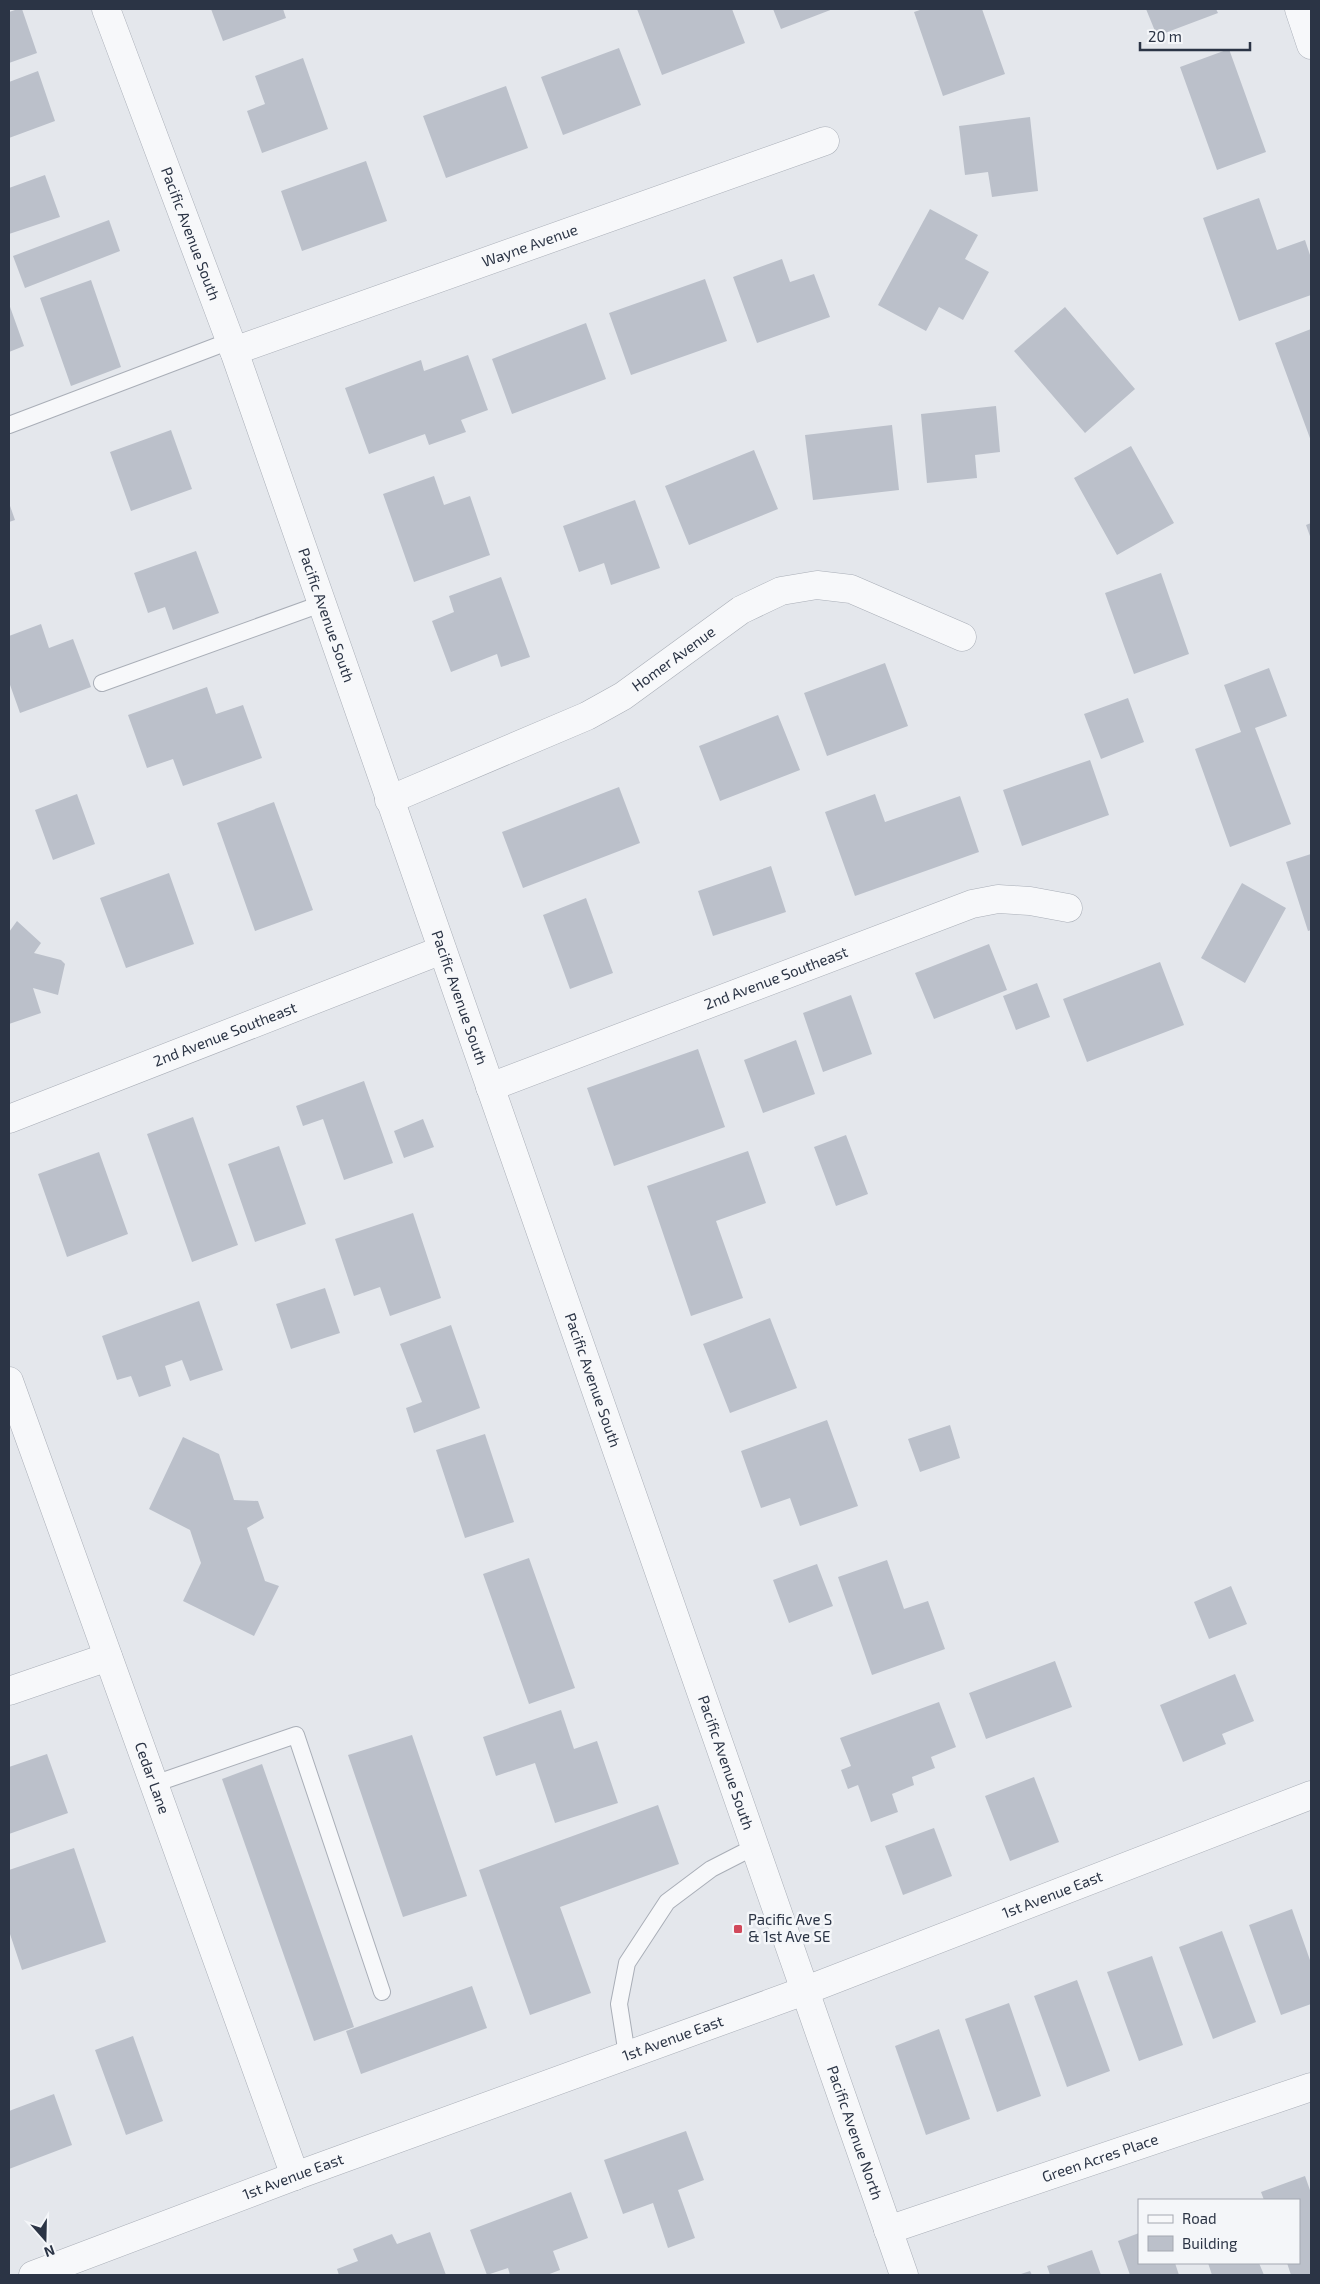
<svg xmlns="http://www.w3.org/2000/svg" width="1320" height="2284" font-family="'Exo 2',sans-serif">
  <rect width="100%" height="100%" fill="#e4e7ec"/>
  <path fill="#bbc0ca" d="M 18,9 L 22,9 L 37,53 L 9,63 L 9,12 Z
    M 211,9 L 283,9 L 286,18 L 223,41 Z
    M 637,9 L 732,9 L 745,43 L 662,75 Z
    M 773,9 L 833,9 L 781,29 Z
    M 923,9 L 982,9 L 1005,74 L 943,96 L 914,12 Z
    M 1146,9 L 1216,9 L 1218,13 L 1157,36 Z
    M 619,48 L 641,105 L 563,135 L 541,77 Z
    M 1229,49 L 1266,152 L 1217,170 L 1180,67 Z
    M 303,58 L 328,129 L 262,153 L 247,111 L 265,104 L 255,76 Z
    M 38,71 L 55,121 L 9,138 L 9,82 Z
    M 506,86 L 528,148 L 446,178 L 423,116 Z
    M 1030,117 L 1038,191 L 992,197 L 988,172 L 965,175 L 959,126 Z
    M 366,161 L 387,221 L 302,251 L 281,191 Z
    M 45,175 L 60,217 L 9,234 L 9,188 Z
    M 1259,198 L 1277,250 L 1305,240 L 1311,258 L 1311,295 L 1239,321 L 1203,218 Z
    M 930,209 L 978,235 L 965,259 L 989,272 L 963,320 L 939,307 L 926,331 L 878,305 Z
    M 109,220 L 120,251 L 25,288 L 13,256 Z
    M 782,259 L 790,282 L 814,274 L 830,317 L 757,343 L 733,277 Z
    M 705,279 L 727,341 L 631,375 L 609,313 Z
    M 91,280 L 121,367 L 71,386 L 40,298 Z
    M 9,304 L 24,346 L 9,352 Z
    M 1065,307 L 1135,389 L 1085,433 L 1014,351 Z
    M 586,323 L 606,379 L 512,414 L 492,359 Z
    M 1311,329 L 1311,441 L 1275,343 Z
    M 468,355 L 488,410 L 461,420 L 466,432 L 429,445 L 425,434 L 369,454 L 345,388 L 421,360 L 424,371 Z
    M 996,406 L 1000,452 L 975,455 L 977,478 L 927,483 L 921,414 Z
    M 892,425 L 899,490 L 813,500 L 805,435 Z
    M 171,430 L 192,489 L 131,511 L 110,452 Z
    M 1131,446 L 1174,523 L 1117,555 L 1074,478 Z
    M 754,450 L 778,509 L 689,545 L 665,486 Z
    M 434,476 L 444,505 L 470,496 L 490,555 L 414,582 L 383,494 Z
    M 635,500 L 660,568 L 611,585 L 604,563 L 579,572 L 563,526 Z
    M 9,503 L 15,520 L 9,522 Z
    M 1311,523 L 1311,539 L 1306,525 Z
    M 196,551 L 219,613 L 173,630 L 165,607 L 148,613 L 134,573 Z
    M 1161,573 L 1189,654 L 1134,674 L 1105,593 Z
    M 501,577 L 530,657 L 501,667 L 497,654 L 451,672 L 432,621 L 454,612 L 449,596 Z
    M 41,624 L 49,648 L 73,639 L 91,687 L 20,713 L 9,682 L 9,636 Z
    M 885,663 L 908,726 L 827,756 L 804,693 Z
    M 1269,668 L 1287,716 L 1255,728 L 1291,824 L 1230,847 L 1195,749 L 1241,732 L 1224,685 Z
    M 207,687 L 216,714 L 243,705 L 262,758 L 183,786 L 173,759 L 147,768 L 128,715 Z
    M 1128,698 L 1144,742 L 1101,759 L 1084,714 Z
    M 778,715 L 800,770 L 720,801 L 699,746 Z
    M 1090,760 L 1109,815 L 1022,846 L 1003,790 Z
    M 619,787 L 640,843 L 523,888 L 502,832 Z
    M 77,794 L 95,844 L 53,860 L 35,810 Z
    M 875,794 L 885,822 L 960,796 L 979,852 L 855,896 L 825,812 Z
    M 274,802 L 313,910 L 255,931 L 217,823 Z
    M 1311,854 L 1311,930 L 1308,931 L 1286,862 Z
    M 771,866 L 786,912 L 713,936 L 698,891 Z
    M 169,873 L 194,944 L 126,968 L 100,898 Z
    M 1242,883 L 1286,908 L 1245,983 L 1201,958 Z
    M 586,898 L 613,973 L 570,989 L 543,915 Z
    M 17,921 L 41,943 L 34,953 L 61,960 L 65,964 L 58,995 L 33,988 L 41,1013 L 9,1024 L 9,932 Z
    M 989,944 L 1007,990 L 934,1019 L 915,973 Z
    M 1160,962 L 1184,1025 L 1087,1062 L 1063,999 Z
    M 1037,983 L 1050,1017 L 1016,1030 L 1003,996 Z
    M 851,995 L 872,1054 L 823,1072 L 803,1013 Z
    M 796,1040 L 815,1094 L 763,1113 L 744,1060 Z
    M 698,1049 L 725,1127 L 614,1166 L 587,1088 Z
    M 364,1081 L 393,1163 L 344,1180 L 323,1119 L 303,1126 L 296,1106 Z
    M 193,1117 L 238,1245 L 192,1262 L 147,1134 Z
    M 423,1119 L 434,1147 L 404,1158 L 394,1131 Z
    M 846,1135 L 868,1194 L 836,1206 L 814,1147 Z
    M 279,1146 L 306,1224 L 255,1242 L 228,1164 Z
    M 748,1151 L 766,1203 L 716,1221 L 743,1298 L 691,1316 L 647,1186 Z
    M 99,1152 L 128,1234 L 67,1257 L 38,1174 Z
    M 413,1213 L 441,1298 L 390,1316 L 380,1287 L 354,1296 L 335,1239 Z
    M 325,1288 L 340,1333 L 291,1349 L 276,1304 Z
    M 199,1301 L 223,1370 L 190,1381 L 182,1360 L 165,1366 L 171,1386 L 139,1397 L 131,1376 L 117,1380 L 102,1336 Z
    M 770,1318 L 797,1388 L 730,1413 L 703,1344 Z
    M 451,1325 L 480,1408 L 414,1433 L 406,1408 L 422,1402 L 400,1344 Z
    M 827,1420 L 858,1506 L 800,1526 L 790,1498 L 761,1508 L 741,1451 Z
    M 950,1425 L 960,1458 L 920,1472 L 908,1439 Z
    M 485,1434 L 514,1522 L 465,1538 L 436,1450 Z
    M 183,1437 L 219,1454 L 234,1500 L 258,1501 L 264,1518 L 247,1528 L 265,1581 L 279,1586 L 254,1636 L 183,1601 L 201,1563 L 190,1530 L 149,1509 Z
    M 529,1558 L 575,1688 L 529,1704 L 483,1574 Z
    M 887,1560 L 904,1609 L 928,1601 L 945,1649 L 872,1675 L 838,1577 Z
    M 817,1564 L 833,1606 L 789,1623 L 773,1580 Z
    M 1231,1586 L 1247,1624 L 1209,1639 L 1194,1602 Z
    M 1055,1661 L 1072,1707 L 986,1739 L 969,1693 Z
    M 1235,1674 L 1254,1721 L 1222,1734 L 1226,1744 L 1183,1762 L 1160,1705 Z
    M 939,1702 L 956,1747 L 931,1757 L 935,1768 L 912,1777 L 914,1785 L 892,1794 L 898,1812 L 871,1822 L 858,1785 L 848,1789 L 841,1770 L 851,1766 L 840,1738 Z
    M 561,1710 L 574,1749 L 597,1741 L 618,1803 L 555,1823 L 535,1763 L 496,1776 L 483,1737 Z
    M 412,1735 L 467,1896 L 403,1917 L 348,1755 Z
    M 47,1754 L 68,1813 L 9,1834 L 9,1767 Z
    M 262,1764 L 354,2027 L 314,2041 L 222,1779 Z
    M 1034,1777 L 1059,1842 L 1010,1861 L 985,1796 Z
    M 658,1805 L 679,1864 L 560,1907 L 591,1993 L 530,2015 L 479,1870 Z
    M 934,1828 L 952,1876 L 903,1895 L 885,1846 Z
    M 74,1848 L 106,1942 L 22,1970 L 9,1931 L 9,1870 Z
    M 1292,1909 L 1311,1963 L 1311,2004 L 1281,2015 L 1249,1925 Z
    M 1222,1931 L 1256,2022 L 1213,2039 L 1179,1947 Z
    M 1152,1956 L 1183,2045 L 1139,2061 L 1107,1972 Z
    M 1077,1980 L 1110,2071 L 1067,2087 L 1034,1996 Z
    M 472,1986 L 487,2028 L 361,2074 L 346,2031 Z
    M 1009,2003 L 1041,2096 L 997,2112 L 965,2019 Z
    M 939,2029 L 970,2119 L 926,2135 L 895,2046 Z
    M 133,2036 L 163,2121 L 126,2135 L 95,2050 Z
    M 54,2094 L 72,2145 L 9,2169 L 9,2111 Z
    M 686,2131 L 704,2180 L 678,2190 L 695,2238 L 668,2248 L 653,2203 L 623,2214 L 604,2160 Z
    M 1305,2176 L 1311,2193 L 1311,2275 L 1291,2275 L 1287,2263 L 1299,2263 L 1299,2200 L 1264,2200 L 1261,2192 Z
    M 571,2192 L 588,2238 L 553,2251 L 560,2270 L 547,2275 L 510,2275 L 508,2268 L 487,2275 L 470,2230 Z
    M 430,2232 L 446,2275 L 339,2275 L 337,2269 L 358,2261 L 353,2249 L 392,2234 L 397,2244 Z
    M 1139,2233 L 1139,2263 L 1175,2263 L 1179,2275 L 1130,2275 L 1118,2241 Z
    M 1092,2250 L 1101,2275 L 1050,2275 L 1047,2266 Z
    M 1208,2263 L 1259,2263 L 1264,2275 L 1212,2275 Z
    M 1030,2271 L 1032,2275 L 1018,2275 Z"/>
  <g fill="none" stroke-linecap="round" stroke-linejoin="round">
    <defs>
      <path id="service" d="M 9,425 L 230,341
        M 102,683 L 321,604
        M 154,1784 L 296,1735 L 382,1992
        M 627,2055 L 619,2004 L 627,1963 L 667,1902 L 711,1869 L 754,1847"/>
      <g id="minor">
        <path d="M 1299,9 L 1311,45"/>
        <path id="s1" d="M 234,351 L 825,141"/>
        <path id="s2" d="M 389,800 L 587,716 L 623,696 L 741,610 L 781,591 L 817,585 L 851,589 L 962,637"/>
        <path id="s3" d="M 490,1087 L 972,904 L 998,899 L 1030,901 L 1068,908"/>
        <path id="s4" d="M 9,1119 L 442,950"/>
        <path id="s5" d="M 9,1381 L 295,2176"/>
        <path d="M 9,1691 L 108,1657"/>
        <path id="s6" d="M 888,2230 L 1311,2087"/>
        <path id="s7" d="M 33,2275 L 295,2176 L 804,1991 L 1311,1795"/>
      </g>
      <g id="tertiary">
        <path id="s8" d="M 106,9 L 234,351 L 904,2275"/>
      </g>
    </defs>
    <use href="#service" stroke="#a9aeb7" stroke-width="18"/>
    <use href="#minor" stroke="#a9aeb7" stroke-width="29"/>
    <use href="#tertiary" stroke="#a9aeb7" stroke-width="29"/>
    <use href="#service" stroke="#f7f8fa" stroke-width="16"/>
    <use href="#minor" stroke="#f7f8fa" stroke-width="28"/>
    <use href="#tertiary" stroke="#f7f8fa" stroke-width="28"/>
  </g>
  <rect fill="#d1495b" stroke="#f4f6f9" stroke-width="2" x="733" y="1924" width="10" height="10" rx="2.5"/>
  <g text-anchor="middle" stroke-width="5" stroke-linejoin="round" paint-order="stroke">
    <g font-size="15" fill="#2b3445" stroke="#f4f6f9">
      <text dy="5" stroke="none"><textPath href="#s8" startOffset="240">Pacific Avenue South</textPath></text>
      <text dy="5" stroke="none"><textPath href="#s1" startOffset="314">Wayne Avenue</textPath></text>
      <text dy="5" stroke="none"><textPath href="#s8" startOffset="645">Pacific Avenue South</textPath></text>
      <text dy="5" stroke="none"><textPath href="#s2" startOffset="319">Homer Avenue</textPath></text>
      <text dy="5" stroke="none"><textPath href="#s3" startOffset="306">2nd Avenue Southeast</textPath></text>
      <text dy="5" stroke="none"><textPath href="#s8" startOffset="1050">Pacific Avenue South</textPath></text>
      <text dy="5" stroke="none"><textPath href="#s4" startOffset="232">2nd Avenue Southeast</textPath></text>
      <text dy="5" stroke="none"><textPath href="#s8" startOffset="1455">Pacific Avenue South</textPath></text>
      <text dy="5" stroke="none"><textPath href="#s8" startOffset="1860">Pacific Avenue South</textPath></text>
      <text dy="5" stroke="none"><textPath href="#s5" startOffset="422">Cedar Lane</textPath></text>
      <text dy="5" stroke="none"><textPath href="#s7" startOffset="1088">1st Avenue East</textPath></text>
      <text dy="5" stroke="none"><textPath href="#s7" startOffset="682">1st Avenue East</textPath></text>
      <text dy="5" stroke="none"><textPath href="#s8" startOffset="2252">Pacific Avenue North</textPath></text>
      <text dy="5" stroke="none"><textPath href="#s6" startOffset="224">Green Acres Place</textPath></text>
      <text dy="5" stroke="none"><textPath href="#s7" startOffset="278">1st Avenue East</textPath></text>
    </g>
    <g font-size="15" fill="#2b3445" stroke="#f4f6f9" text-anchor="start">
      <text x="748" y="1925">Pacific Ave S<tspan x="748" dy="17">&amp; 1st Ave SE</tspan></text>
    </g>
  </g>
  <rect width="1320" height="2284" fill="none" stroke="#2b3445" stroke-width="20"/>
  <rect x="1138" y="2199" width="162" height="65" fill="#f4f6f9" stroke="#a4a8b1"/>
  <rect x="1148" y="2215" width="25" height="8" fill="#f7f8fa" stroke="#a4a8b1"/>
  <text x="1182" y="2224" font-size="15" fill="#2b3445">Road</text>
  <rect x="1148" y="2236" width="25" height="15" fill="#bbc0ca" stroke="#a4a8b1"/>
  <text x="1182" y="2249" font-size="15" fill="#2b3445">Building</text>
  <g transform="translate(45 2239) rotate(160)" stroke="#f4f6f9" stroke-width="4" paint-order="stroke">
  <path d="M0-4L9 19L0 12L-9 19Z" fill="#2b3445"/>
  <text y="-8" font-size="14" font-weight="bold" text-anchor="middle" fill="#2b3445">N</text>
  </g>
  <path d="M1140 42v8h110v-8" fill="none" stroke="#2b3445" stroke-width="2.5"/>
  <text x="1148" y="42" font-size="15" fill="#2b3445" stroke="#f4f6f9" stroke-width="4" paint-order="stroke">20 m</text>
</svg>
